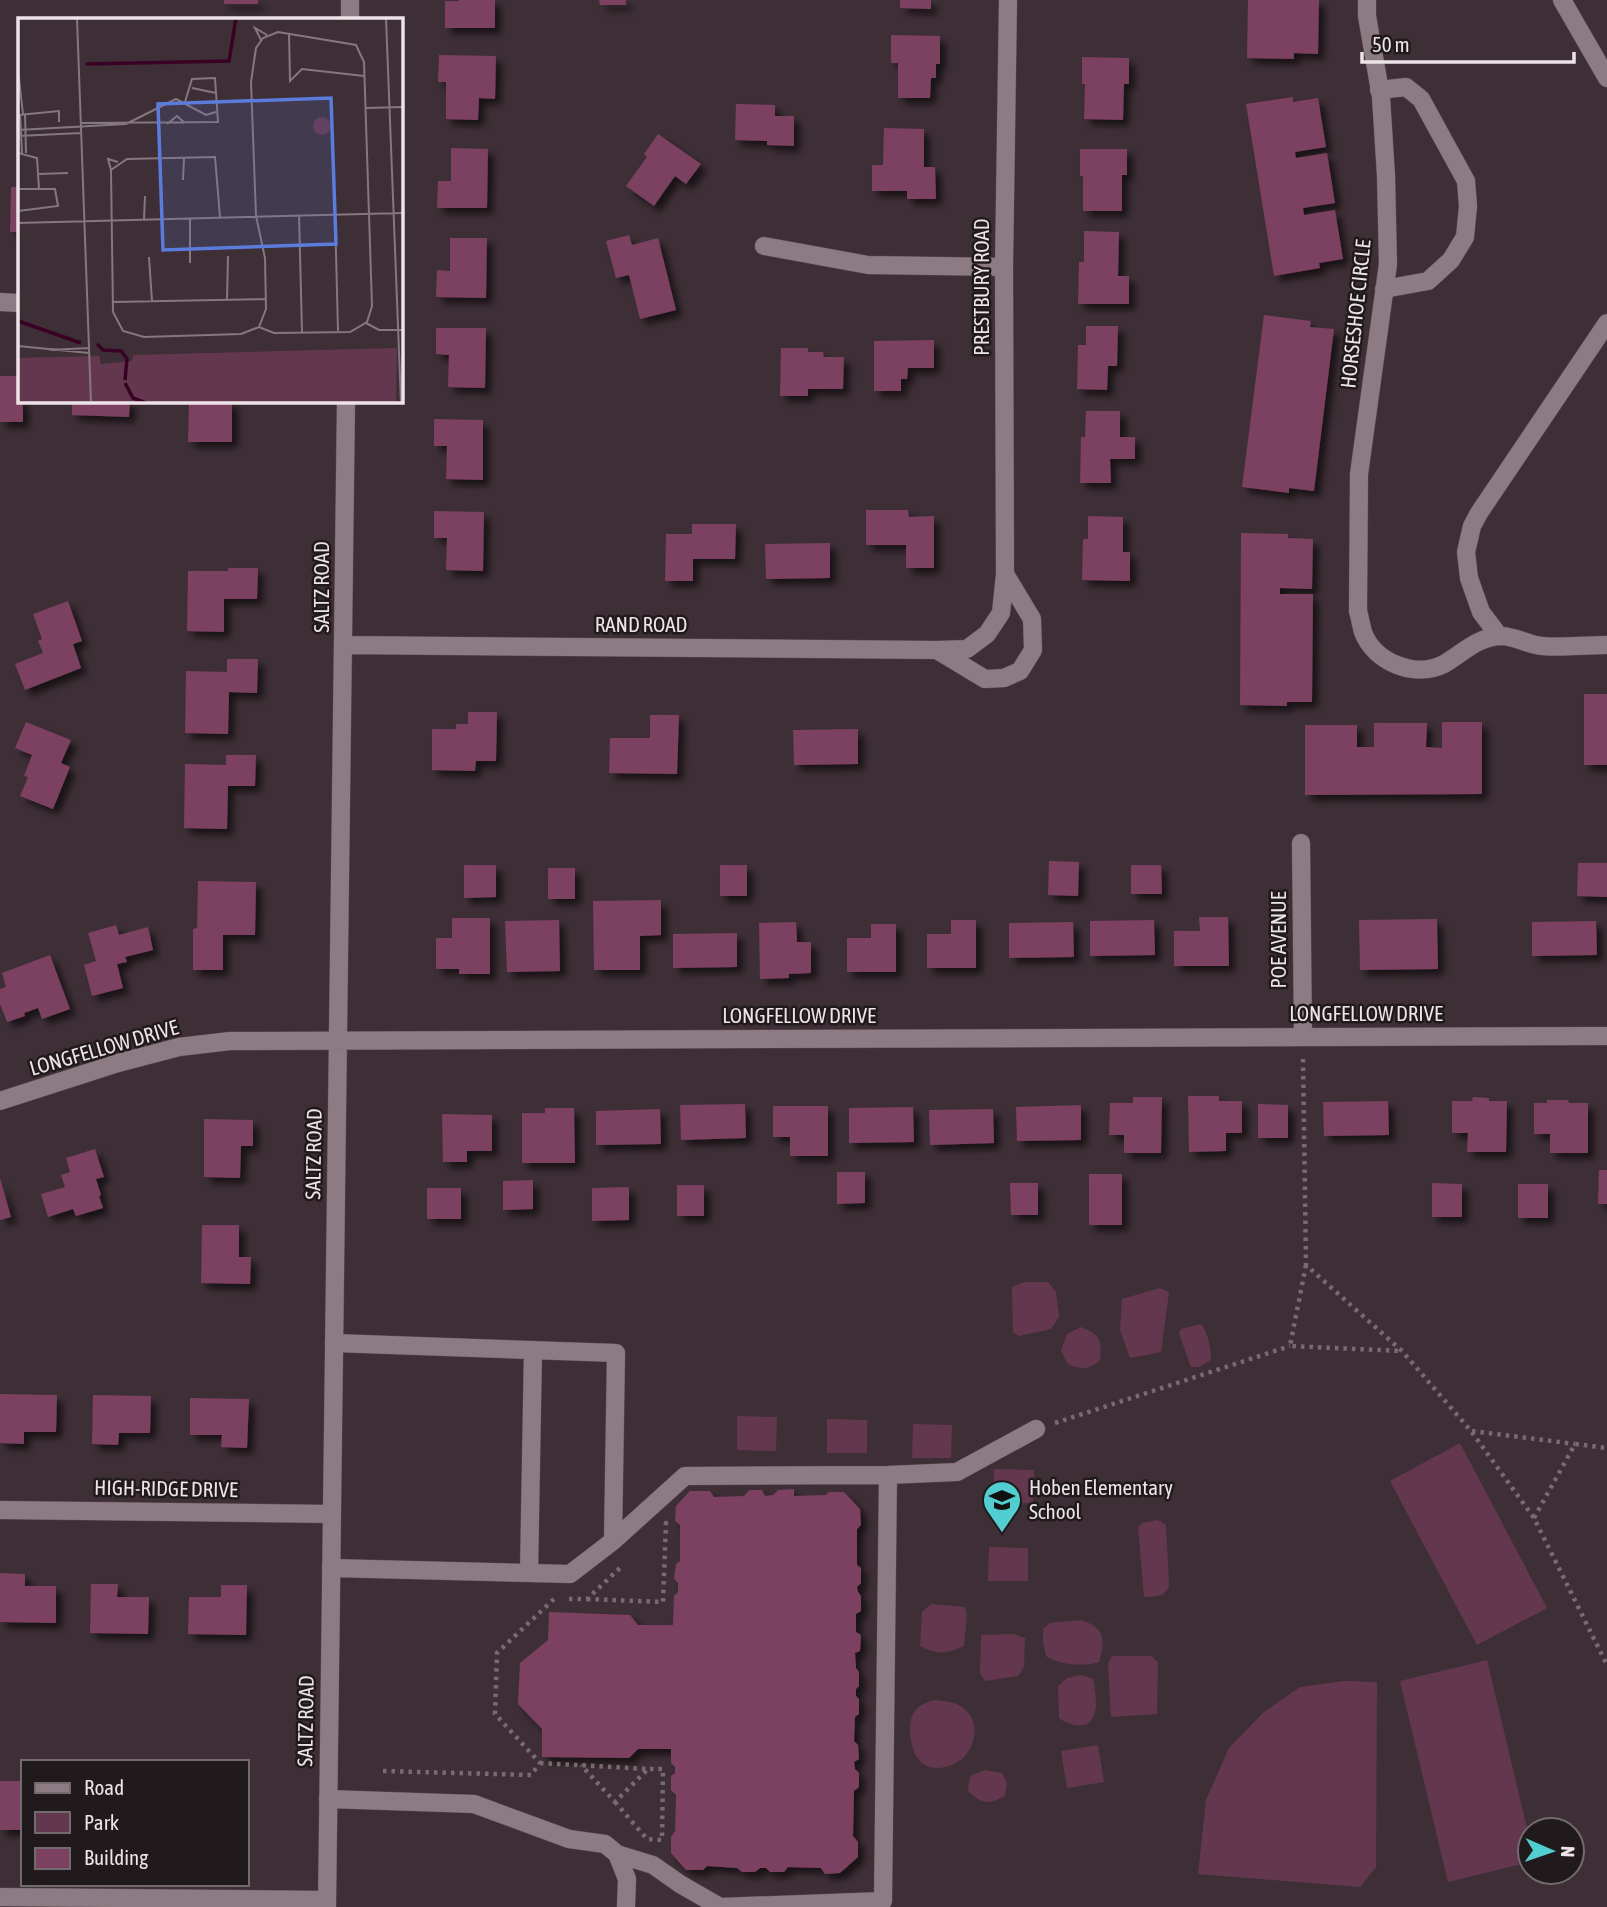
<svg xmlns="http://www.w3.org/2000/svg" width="1607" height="1907" font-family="'Asap Condensed',sans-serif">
  <defs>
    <filter id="shadow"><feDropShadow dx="6" dy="6" stdDeviation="3.5" flood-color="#0009"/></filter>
  </defs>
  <rect width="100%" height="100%" fill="#3e2f36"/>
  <path fill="#63384f" d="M 1024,1282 L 1048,1282 L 1056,1292 L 1059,1317 L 1051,1329 L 1019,1336 L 1013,1332 L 1012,1287 Z
    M 1160,1288 L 1169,1292 L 1161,1352 L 1130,1358 L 1120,1330 L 1122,1299 Z
    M 1201,1324 C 1208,1332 1211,1349 1211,1360 L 1199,1367 L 1191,1367 L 1179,1333 L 1181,1329 Z
    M 1081,1327 C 1100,1335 1102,1339 1100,1360 C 1089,1370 1081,1370 1068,1364 L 1061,1351 L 1067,1334 Z
    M 737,1416 L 777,1417 L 776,1451 L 737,1450 Z
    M 827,1419 L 867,1420 L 867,1453 L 827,1453 Z
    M 913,1424 L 952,1425 L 951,1458 L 912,1458 Z
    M 1460,1443 L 1547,1608 L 1477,1645 L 1390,1481 Z
    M 994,1469 L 1034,1470 L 1033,1503 L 993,1503 Z
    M 1158,1520 L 1166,1525 L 1169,1585 C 1166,1598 1155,1596 1144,1597 L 1138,1527 L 1142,1523 Z
    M 989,1547 L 1028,1548 L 1028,1581 L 988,1581 Z
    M 931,1604 L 965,1607 L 967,1614 L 964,1646 C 948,1654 936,1655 920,1646 L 922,1612 Z
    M 1081,1620 C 1104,1627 1106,1639 1099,1662 C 1084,1667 1059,1665 1046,1656 L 1043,1642 L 1043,1629 L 1050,1623 Z
    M 1013,1634 L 1025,1638 L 1024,1667 L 1018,1676 L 985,1681 L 980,1673 L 981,1635 Z
    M 1112,1656 L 1151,1656 L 1158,1662 L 1157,1714 L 1111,1717 L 1108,1664 Z
    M 1487,1660 L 1530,1841 L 1530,1862 L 1448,1882 L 1400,1681 Z
    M 1082,1675 L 1093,1679 C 1095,1689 1098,1705 1094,1715 C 1088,1731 1070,1726 1059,1718 L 1058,1686 L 1067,1678 Z
    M 1344,1681 L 1377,1682 L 1376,1867 L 1360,1887 L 1198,1874 L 1206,1800 L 1229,1748 L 1264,1712 L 1300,1687 Z
    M 935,1700 C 942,1701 950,1701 956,1704 C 980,1714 979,1741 963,1758 C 953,1767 935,1772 923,1764 C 916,1759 912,1748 911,1740 C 908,1719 912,1705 935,1700 Z
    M 1098,1745 L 1104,1782 L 1067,1788 L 1061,1751 Z
    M 985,1770 L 1002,1773 L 1007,1783 L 1005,1796 C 988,1805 982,1804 968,1791 L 970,1776 Z"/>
  <path fill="#7c4060" filter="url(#shadow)" d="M 224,0 L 258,0 L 258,4 L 224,4 Z
    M 459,0 L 495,0 L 495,28 L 445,28 L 445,1 L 459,1 Z
    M 599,0 L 626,0 L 626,5 L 600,5 Z
    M 900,0 L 931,0 L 931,9 L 900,8 Z
    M 1248,0 L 1319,0 L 1318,54 L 1294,53 L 1294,59 L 1247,58 Z
    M 891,35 L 940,36 L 940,64 L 936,64 L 936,78 L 931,78 L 930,98 L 898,98 L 898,63 L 891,63 Z
    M 439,55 L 496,56 L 495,99 L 479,98 L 478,120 L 446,119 L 446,82 L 438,82 Z
    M 1082,57 L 1129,58 L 1129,84 L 1124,84 L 1123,120 L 1084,119 L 1085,84 L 1082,84 Z
    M 1293,97 L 1293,102 L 1318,98 L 1326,147 L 1295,152 L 1296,158 L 1327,153 L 1335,203 L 1303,208 L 1304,215 L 1335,210 L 1343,259 L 1319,263 L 1320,268 L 1274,276 L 1246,104 Z
    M 736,104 L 775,105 L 775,116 L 794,116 L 794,146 L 767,145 L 767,141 L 735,140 Z
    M 884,128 L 924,129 L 924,167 L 935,167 L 936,199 L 907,199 L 907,191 L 872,191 L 872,165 L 883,165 Z
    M 658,134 L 701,164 L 686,184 L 675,176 L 654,206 L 626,186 L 647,157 L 644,154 Z
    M 451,148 L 488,149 L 487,208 L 437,208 L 438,181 L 451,181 Z
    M 1080,149 L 1127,149 L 1127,175 L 1122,175 L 1122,211 L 1083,211 L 1083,176 L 1080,176 Z
    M 11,187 L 19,187 L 19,232 L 10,232 Z
    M 1084,231 L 1119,232 L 1118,276 L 1129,276 L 1129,304 L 1078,304 L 1079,262 L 1084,262 Z
    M 629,235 L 632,245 L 658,238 L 676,310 L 640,319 L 629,275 L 616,278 L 606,241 Z
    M 450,238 L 487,238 L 486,298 L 436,297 L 437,270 L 450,271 Z
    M 1264,315 L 1311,321 L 1310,327 L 1334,329 L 1314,491 L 1289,488 L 1289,493 L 1242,487 Z
    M 1086,326 L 1118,326 L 1117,366 L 1108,366 L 1107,390 L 1077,389 L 1078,345 L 1086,345 Z
    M 436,328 L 486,328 L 485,388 L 448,387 L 449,355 L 436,354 Z
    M 934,340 L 934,368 L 908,368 L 907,379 L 901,379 L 901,391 L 874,391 L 874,341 Z
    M 781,348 L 808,348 L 808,352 L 823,352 L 824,357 L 844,357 L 843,389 L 808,389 L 808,396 L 780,396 Z
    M 0,376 L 19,376 L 19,401 L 23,401 L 23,422 L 0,422 Z
    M 72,401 L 130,401 L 129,417 L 72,415 Z
    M 189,401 L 232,401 L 232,442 L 188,442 Z
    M 1086,411 L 1120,411 L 1120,437 L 1135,437 L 1135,459 L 1110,459 L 1111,483 L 1080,483 L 1081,437 L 1085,437 Z
    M 434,419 L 483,420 L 483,480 L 446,479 L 447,446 L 434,446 Z
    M 866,510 L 908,510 L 909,517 L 934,516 L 934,568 L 906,568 L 906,545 L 866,545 Z
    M 434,511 L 484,512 L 483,571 L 446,570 L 447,538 L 434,538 Z
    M 1088,516 L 1123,517 L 1123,552 L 1130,552 L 1130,581 L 1082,580 L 1083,539 L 1088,539 Z
    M 692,524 L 736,524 L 735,559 L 693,559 L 693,581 L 665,581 L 666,534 L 692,534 Z
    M 1241,533 L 1288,534 L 1288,538 L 1313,539 L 1312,589 L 1280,588 L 1280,594 L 1313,594 L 1312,702 L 1287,702 L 1287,706 L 1240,705 Z
    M 830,543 L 830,578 L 766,579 L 765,544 Z
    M 228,568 L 258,568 L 257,599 L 224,599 L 224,632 L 187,631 L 188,571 L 228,571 Z
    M 68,601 L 82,641 L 73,644 L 81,668 L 25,690 L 15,664 L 43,653 L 38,641 L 42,639 L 33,614 Z
    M 227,659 L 258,659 L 257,693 L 229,692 L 228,734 L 185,733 L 186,671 L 227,672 Z
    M 1584,694 L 1607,694 L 1607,765 L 1584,765 Z
    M 468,712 L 497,712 L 496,761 L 476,761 L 475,771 L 432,770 L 432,729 L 456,729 L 456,724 L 468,724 Z
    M 650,715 L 679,715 L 677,774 L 609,773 L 610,738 L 650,738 Z
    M 26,722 L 71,740 L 61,763 L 70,767 L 53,809 L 20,796 L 28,777 L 24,776 L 32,755 L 15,748 Z
    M 1442,722 L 1482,722 L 1482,794 L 1305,795 L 1305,725 L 1357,725 L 1357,747 L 1374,747 L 1374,723 L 1427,723 L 1426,747 L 1442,748 Z
    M 858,729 L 858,764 L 794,765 L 793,730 Z
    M 226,755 L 256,755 L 255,786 L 228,786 L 227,829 L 184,828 L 185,764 L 226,765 Z
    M 1049,861 L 1079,862 L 1078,896 L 1048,895 Z
    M 1578,863 L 1607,863 L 1607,897 L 1577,896 Z
    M 464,865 L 496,865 L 496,897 L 464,898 Z
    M 720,865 L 747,865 L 747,896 L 720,896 Z
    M 1131,865 L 1161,865 L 1162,894 L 1131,894 Z
    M 548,868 L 575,868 L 575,899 L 548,899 Z
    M 198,881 L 256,882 L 255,935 L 223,935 L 223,970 L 193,970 L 193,929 L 197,928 Z
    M 661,900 L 661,935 L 640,936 L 640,970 L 594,970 L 593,901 Z
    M 1199,917 L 1228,917 L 1229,966 L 1174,966 L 1174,931 L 1200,931 Z
    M 452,918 L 490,918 L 490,974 L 459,974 L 459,969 L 436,969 L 436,938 L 452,938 Z
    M 1437,919 L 1438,969 L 1360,970 L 1359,920 Z
    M 559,920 L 560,971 L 507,972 L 505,921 Z
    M 951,920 L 976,920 L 976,968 L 927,968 L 927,934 L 951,934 Z
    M 1154,920 L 1155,955 L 1090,956 L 1090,921 Z
    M 1596,921 L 1597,955 L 1532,956 L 1532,922 Z
    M 796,922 L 797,942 L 811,942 L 811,973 L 789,974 L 789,978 L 760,979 L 759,923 Z
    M 1073,922 L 1074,957 L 1009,958 L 1009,923 Z
    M 871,924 L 896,924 L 896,972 L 847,972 L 847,938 L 871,938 Z
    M 116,925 L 119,935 L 148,927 L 153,950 L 125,957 L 127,962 L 117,964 L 123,988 L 92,996 L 84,965 L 96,961 L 88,933 Z
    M 737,933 L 737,967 L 673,968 L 673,934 Z
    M 50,955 L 70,1009 L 42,1019 L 38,1008 L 24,1013 L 25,1016 L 7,1022 L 0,1004 L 0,989 L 6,987 L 2,973 Z
    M 1188,1096 L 1219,1096 L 1219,1101 L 1242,1101 L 1242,1133 L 1226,1133 L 1226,1151 L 1189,1152 Z
    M 1133,1097 L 1162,1097 L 1161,1153 L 1124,1153 L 1124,1135 L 1109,1135 L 1110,1103 L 1133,1103 Z
    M 1473,1097 L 1489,1098 L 1489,1101 L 1507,1101 L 1506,1152 L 1467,1152 L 1468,1133 L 1452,1133 L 1452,1101 L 1472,1101 Z
    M 1547,1100 L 1568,1100 L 1569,1103 L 1588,1103 L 1588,1153 L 1550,1153 L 1550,1134 L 1534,1134 L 1534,1103 L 1547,1103 Z
    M 1388,1101 L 1389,1135 L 1324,1136 L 1323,1102 Z
    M 745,1104 L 746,1138 L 681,1140 L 680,1105 Z
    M 1258,1104 L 1288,1105 L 1288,1138 L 1258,1138 Z
    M 1081,1105 L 1081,1140 L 1017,1141 L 1016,1107 Z
    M 773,1106 L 828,1106 L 828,1156 L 790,1156 L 790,1137 L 773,1137 Z
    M 913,1107 L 914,1142 L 849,1143 L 849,1108 Z
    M 545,1108 L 574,1108 L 575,1163 L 522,1163 L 522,1113 L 545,1113 Z
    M 660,1109 L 661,1144 L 596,1145 L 596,1111 Z
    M 993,1109 L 994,1143 L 930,1145 L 929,1110 Z
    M 442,1114 L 492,1115 L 492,1151 L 467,1151 L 467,1162 L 443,1162 Z
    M 204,1119 L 253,1120 L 253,1146 L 241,1146 L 240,1178 L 204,1177 Z
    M 95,1149 L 104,1177 L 96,1179 L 101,1195 L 99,1196 L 103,1208 L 76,1216 L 73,1209 L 48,1217 L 41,1194 L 65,1187 L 61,1175 L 70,1172 L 66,1158 Z
    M 1599,1170 L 1607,1170 L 1607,1204 L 1598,1204 Z
    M 837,1172 L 865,1172 L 865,1203 L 837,1204 Z
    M 1089,1174 L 1122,1174 L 1122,1225 L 1089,1225 Z
    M 0,1178 L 11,1217 L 0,1220 Z
    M 533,1180 L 533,1209 L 503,1210 L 503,1181 Z
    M 1010,1183 L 1038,1183 L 1038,1215 L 1011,1215 Z
    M 1432,1183 L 1462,1184 L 1462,1217 L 1432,1217 Z
    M 1518,1184 L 1548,1184 L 1548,1218 L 1518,1218 Z
    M 677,1185 L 704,1185 L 704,1216 L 677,1216 Z
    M 629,1187 L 629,1220 L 592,1221 L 592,1188 Z
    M 427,1188 L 461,1188 L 461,1219 L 427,1219 Z
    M 202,1225 L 239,1225 L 239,1257 L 251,1257 L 250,1284 L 201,1283 Z
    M 0,1394 L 57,1395 L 56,1432 L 24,1432 L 24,1444 L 0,1443 Z
    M 93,1395 L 151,1396 L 150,1433 L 119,1433 L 118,1445 L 92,1444 Z
    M 190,1398 L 249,1399 L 247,1448 L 221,1447 L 222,1435 L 190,1435 Z
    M 794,1489 L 794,1496 L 826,1495 L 829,1492 L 844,1492 L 860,1509 L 861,1525 L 857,1529 L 857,1565 L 861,1568 L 861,1583 L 857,1587 L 858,1592 L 861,1596 L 861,1611 L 856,1614 L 856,1632 L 861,1635 L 860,1651 L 855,1653 L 856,1668 L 859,1672 L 859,1686 L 856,1689 L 856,1696 L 859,1699 L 859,1714 L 855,1717 L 854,1741 L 858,1745 L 859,1759 L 854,1762 L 855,1769 L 859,1773 L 859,1787 L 854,1791 L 853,1836 L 858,1842 L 858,1857 L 840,1873 L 825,1874 L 821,1868 L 788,1867 L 784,1872 L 770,1872 L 766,1868 L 760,1868 L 755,1872 L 742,1872 L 737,1868 L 707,1866 L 703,1870 L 686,1870 L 671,1853 L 671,1837 L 675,1831 L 676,1795 L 671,1790 L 671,1776 L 675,1773 L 675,1767 L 671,1763 L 671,1749 L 638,1749 L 629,1758 L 542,1757 L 542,1729 L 518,1704 L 520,1663 L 548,1640 L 549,1612 L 630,1615 L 638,1625 L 673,1625 L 674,1596 L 678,1592 L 678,1583 L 674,1579 L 676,1564 L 680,1561 L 680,1525 L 675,1521 L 676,1506 L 690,1491 L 710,1491 L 714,1497 L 744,1496 L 749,1490 L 762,1490 L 765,1496 L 773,1495 L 778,1490 Z
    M 0,1573 L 25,1574 L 25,1586 L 56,1586 L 56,1623 L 0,1622 Z
    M 91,1584 L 118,1584 L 117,1597 L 149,1597 L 148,1634 L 90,1633 Z
    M 221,1585 L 247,1585 L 246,1635 L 188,1634 L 189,1597 L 221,1597 Z
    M 0,1781 L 23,1781 L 23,1830 L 0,1830 Z"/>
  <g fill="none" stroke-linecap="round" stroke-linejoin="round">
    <defs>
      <path id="lane" d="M 613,1541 L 685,1476 L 888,1475
        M 331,1568 L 570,1574 L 613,1541 L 616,1353 L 334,1343
        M 529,1573 L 533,1350
        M 328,1799 L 474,1804 L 569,1839 L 605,1844 L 617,1854 L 627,1879 L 626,1907
        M 617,1854 L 653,1865 L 680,1884 L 720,1907 L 883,1901 L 888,1475 L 957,1472 L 1036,1429"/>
      <path id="street" d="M 1367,0 L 1367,16 L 1381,97 L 1386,176 L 1388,264 L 1359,474 L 1358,611 C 1360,618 1361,625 1363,632 C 1374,662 1415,679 1444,664 C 1463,653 1477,637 1501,636 C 1515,636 1528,645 1542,646 C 1563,648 1586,645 1607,645
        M 1562,0 L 1607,78
        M 350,19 L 350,0
        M 1379,90 L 1406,87 L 1421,99 L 1466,181 L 1468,206 L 1465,237 L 1451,260 L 1428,281 L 1384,289
        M 764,246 L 868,265 L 1004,267
        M 0,302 L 19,303
        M 1499,636 L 1481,612 L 1469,578 L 1466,552 L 1472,526 L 1479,513 L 1607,323
        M 344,645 L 937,650 L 967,649 L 987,634 L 1001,613 L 1005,574 L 1004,267 L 1008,0
        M 937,650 L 985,679 L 1004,678 L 1020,671 L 1033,650 L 1032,619 L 1005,574
        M 1301,843 L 1303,1037
        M 0,1101 L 118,1063 L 179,1047 L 230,1041 L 1607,1036
        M 0,1510 L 332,1514
        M 0,1897 L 327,1900
        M 327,1907 L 346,401"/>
    </defs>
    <use href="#lane" stroke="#594c53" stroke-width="19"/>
    <use href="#street" stroke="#594c53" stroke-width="19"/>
    <path stroke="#786a71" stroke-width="4.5" stroke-dasharray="3.5 5" stroke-linecap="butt" d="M 1303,1059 L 1306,1265 L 1402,1351 L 1471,1431 L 1534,1518 L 1607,1665
      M 1306,1265 L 1290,1346 L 1401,1351
      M 1055,1423 L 1290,1346
      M 1472,1431 L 1575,1444
      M 1534,1518 L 1575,1444 L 1607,1448
      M 569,1599 L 587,1599 L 621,1567
      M 587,1599 L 663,1602 L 666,1523 L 665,1524
      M 540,1763 L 648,1769 L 615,1802 L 581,1765
      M 383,1771 L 531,1775 L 540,1763 L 495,1714 L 497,1653 L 555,1598
      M 615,1802 L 647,1839 L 662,1840 L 663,1769 L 648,1769"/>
    <use href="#lane" stroke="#8d7b83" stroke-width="18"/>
    <use href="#street" stroke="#8d7b83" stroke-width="18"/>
  </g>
  <defs>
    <symbol id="school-pin" viewBox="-11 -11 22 30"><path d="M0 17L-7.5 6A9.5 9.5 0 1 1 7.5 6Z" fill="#52cdd0" stroke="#201a1d"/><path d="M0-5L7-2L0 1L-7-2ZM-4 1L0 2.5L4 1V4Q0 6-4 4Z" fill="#111"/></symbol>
  </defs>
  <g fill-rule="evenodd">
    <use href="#school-pin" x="980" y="1478" width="44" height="60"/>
  </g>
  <g text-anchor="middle" stroke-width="5" stroke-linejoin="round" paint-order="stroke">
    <g font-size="21" fill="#ede3e8" stroke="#201a1d">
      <text transform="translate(982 287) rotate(-90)" y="7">PRESTBURY ROAD</text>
      <text transform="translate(1356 314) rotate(-84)" y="7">HORSESHOE CIRCLE</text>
      <text transform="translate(322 587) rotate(-90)" y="7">SALTZ ROAD</text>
      <text x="641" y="632">RAND ROAD</text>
      <text transform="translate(1279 940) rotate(-90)" y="7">POE AVENUE</text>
      <text x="1366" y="1021">LONGFELLOW DRIVE</text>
      <text x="799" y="1023">LONGFELLOW DRIVE</text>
      <text transform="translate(104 1048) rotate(-16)" y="7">LONGFELLOW DRIVE</text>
      <text transform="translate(314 1154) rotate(-89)" y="7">SALTZ ROAD</text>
      <text transform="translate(166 1489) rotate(1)" y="7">HIGH-RIDGE DRIVE</text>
      <text transform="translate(306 1721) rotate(-89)" y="7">SALTZ ROAD</text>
    </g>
    <g font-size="21" fill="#ede3e8" stroke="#201a1d" text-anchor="start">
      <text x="1029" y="1495">Hoben Elementary<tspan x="1029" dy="24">School</tspan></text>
    </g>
  </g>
  <g transform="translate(18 18)">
    <rect width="385" height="385" fill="#3e2f36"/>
    <path d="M295 108a9 9 0 1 1 18 0a9 9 0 1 1-18 0ZM 379,330 L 378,385 L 0,385 L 0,340 L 81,338 L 83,346 L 114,343 L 115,337 Z" fill="#63384f"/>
    <path fill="none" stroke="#390225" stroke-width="3.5" d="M 68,46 L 211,43 L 218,0M 0,303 L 63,325M 79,326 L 85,332 L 103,333 L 109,341 L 107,362M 107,365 L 115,380 L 128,385"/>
    <path fill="none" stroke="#84777d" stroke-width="2" d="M 59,0 L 73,385M 368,0 L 383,385M 271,15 L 272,63 L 284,51 L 346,58M 243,22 L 237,10 L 249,17M 0,52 L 5,96M 174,70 L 198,75M 348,90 L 385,89M 2,96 L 4,135M 7,96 L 8,135M 0,97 L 41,93 L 41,104M 62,105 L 200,104 L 197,60 L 174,61 L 167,84M 149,106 L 159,98 L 167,105M 0,112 L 108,106 L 158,81 L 188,97 L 198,94M 0,118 L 63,115M 0,135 L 19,140 L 21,171M 93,152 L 90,141 L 100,144M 21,156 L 50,155M 165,162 L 166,140M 0,171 L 37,171 L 40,188 L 0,193M 317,196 L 320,313M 281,197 L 284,314M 202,199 L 197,139 L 109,141 L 93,152 L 95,294 L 105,313 L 126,319 L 223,316 L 241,309 L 256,315 L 332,314 L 349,304 L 354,288 L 346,44 L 338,27 L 260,14 L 245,20 L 238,30 L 233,64 L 238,198 L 247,240 L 248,291 L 241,309M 126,201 L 127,178M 0,205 L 385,195M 131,239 L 134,283M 172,245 L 172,200M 209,281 L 210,238M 95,284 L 248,281M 348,305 L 361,312 L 385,312M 0,328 L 71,335M 31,332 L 71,330"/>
    <path fill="#5b7bdd" fill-opacity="0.15" stroke="#5b7bdd" stroke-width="3.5" d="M 313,80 L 318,226 L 145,232 L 140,86 Z"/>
    <rect width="385" height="385" fill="none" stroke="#ede3e8" stroke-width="3.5"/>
  </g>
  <rect x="21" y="1760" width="228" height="126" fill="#201a1d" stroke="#726a6e" stroke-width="2"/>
  <rect x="35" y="1783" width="35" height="10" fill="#8d7b83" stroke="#726a6e" stroke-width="2"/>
  <text x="84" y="1795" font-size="21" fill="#ede3e8">Road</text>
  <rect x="35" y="1812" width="35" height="21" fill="#63384f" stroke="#726a6e" stroke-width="2"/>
  <text x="84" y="1830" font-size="21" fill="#ede3e8">Park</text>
  <rect x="35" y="1848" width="35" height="21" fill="#7c4060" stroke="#726a6e" stroke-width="2"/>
  <text x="84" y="1865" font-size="21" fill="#ede3e8">Building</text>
  <g transform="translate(1551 1851) rotate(92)"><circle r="33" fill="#201a1d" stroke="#726a6e" stroke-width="2"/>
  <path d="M0-5L12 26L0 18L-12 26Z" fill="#52cdd0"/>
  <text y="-10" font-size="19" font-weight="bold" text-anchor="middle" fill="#ede3e8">N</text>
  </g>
  <path d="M1362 52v10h212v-10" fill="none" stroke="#ede3e8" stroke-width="3.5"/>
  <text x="1372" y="52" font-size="21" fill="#ede3e8" stroke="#201a1d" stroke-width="5" paint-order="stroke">50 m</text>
</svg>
